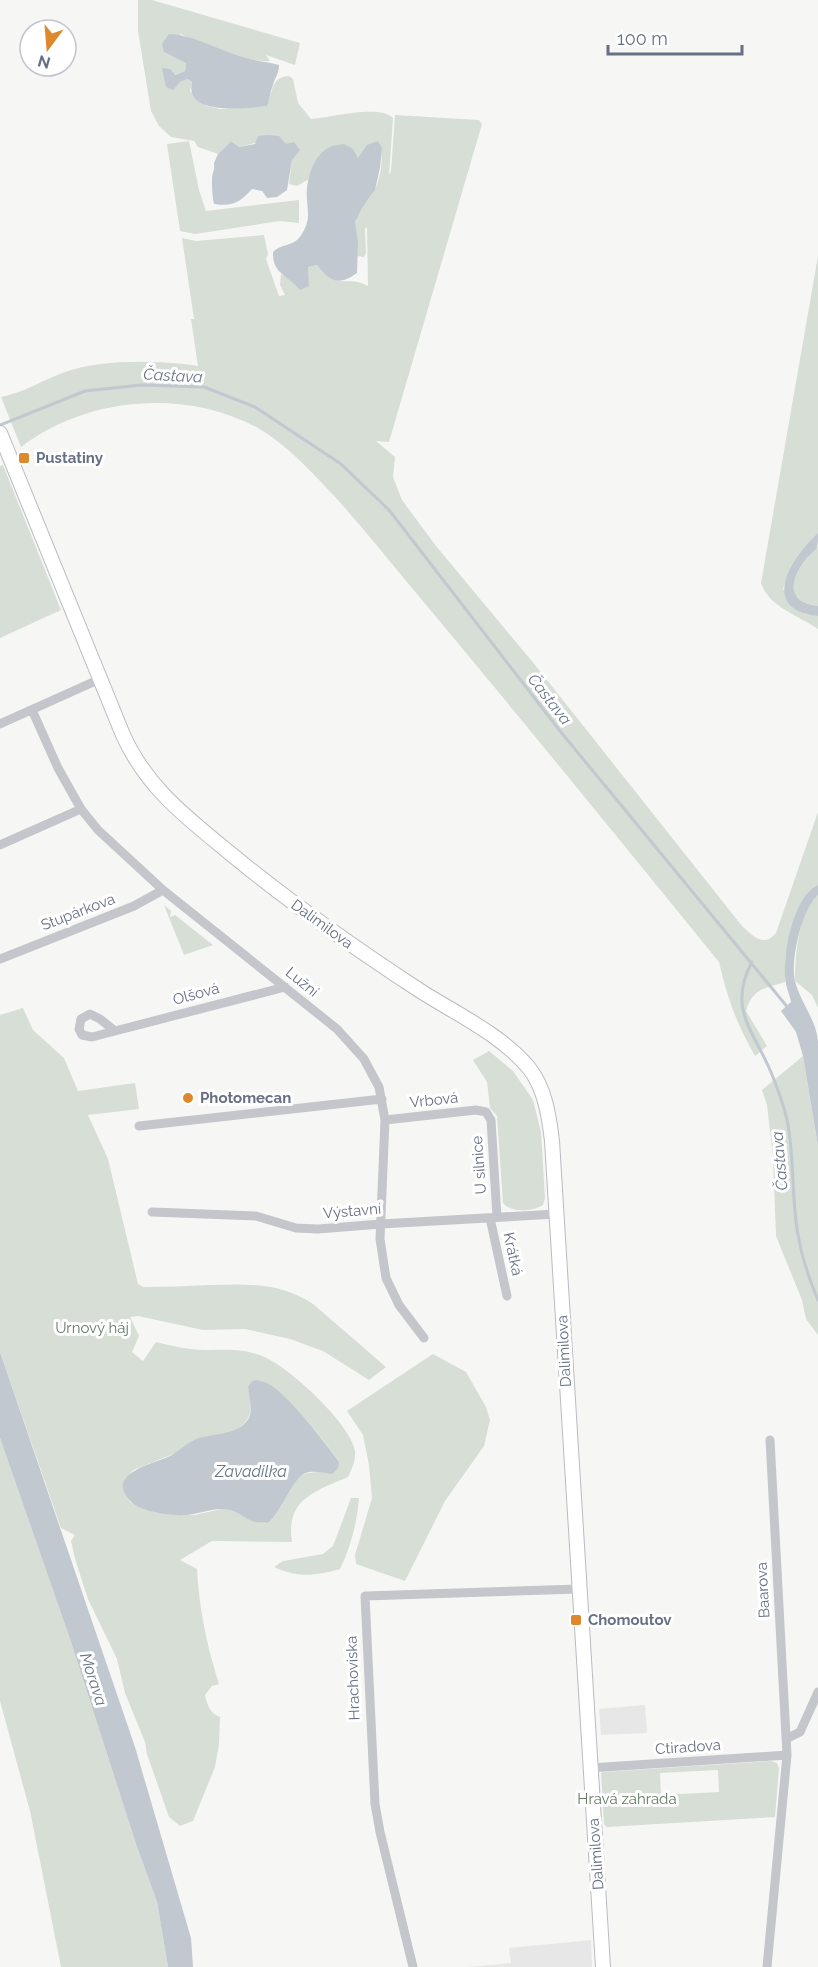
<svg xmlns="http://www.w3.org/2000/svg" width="818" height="1967" font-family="Raleway,sans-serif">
  <rect width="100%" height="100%" fill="#f6f7f4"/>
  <path fill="#e7e7e7" d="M 645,1705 L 647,1733 L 601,1735 L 599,1709 Z
    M 591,1940 L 592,1967 L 469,1967 L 511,1963 L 509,1948 Z"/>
  <path fill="#d6ded5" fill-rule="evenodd" d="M 138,0 L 152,0 L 300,43 L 295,65 L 266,55 L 270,61 C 247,63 202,45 181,34 L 164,52 L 186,62 L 185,71 L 174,75 L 180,82 L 188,79 L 192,82 L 190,91 L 206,106 L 220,109 L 266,106 C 274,92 270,77 289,76 L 293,79 L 298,103 L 311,119 C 330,118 379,104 393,118 L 389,175 L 391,171 L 395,115 L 479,120 L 482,124 L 389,442 L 376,441 L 395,457 L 393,477 L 402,500 L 436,546 L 535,665 L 742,926 C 753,936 763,948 776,933 L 818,812 L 818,885 L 792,926 L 785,959 L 785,982 C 765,988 752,989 746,1011 L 767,1046 L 755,1056 C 736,1022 728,1000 719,962 C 619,839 519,716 417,594 C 385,556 354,516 320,481 C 301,461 282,442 258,428 C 185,388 86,397 21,447 L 1,397 C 23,393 43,380 65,372 C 101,359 161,360 198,366 L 191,319 L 194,319 L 182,238 L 196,241 L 264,235 L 268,254 L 266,259 L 279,296 L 285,295 L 280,285 L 281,274 L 293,281 L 307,267 L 317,265 C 338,292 347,274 368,286 L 367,227 L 365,229 L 366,253 L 364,257 L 357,256 C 358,244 354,233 355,223 C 356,211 369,201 374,191 C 381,178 385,154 378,141 L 358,158 L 319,156 L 309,179 L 297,186 L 289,184 L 292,160 L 286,144 L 255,143 L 239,147 L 231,141 L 218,154 L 198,147 L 194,141 L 171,137 L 159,126 L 151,111 L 138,31 Z
    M 189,141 L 199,190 L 206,211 L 299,200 L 299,223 L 280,221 L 195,234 L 180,231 L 167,144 Z
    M 818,256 L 818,533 C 801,550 790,565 783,589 L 805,614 L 818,616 L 818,629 C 798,615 769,607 761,583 Z
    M 3,465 L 61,610 L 0,638 L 0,466 Z
    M 818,546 L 818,606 C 774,600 799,565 818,546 Z
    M 818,895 L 818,1008 L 812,995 L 795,981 C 795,957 798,912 818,895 Z
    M 164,905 L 171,911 L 170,917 L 175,915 L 213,945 L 184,955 Z
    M 23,1008 L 33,1030 L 64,1058 L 78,1091 L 135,1083 L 139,1109 L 88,1115 L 108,1159 L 138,1284 L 143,1287 C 165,1287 187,1286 209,1285 C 247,1284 280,1282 313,1304 L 386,1367 L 369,1380 L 323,1351 L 290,1339 L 245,1329 L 203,1330 L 138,1316 L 130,1317 L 139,1336 L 132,1352 L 143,1361 L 156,1342 C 172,1346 189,1350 206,1350 C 228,1350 243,1348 264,1357 C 289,1367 351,1424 355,1451 C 356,1460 352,1469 348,1477 C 316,1491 285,1499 292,1542 L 212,1541 L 180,1560 L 197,1569 C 199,1609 207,1646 219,1684 L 212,1686 L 205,1695 C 207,1704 210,1714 220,1717 L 219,1744 L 215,1767 L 193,1821 L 180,1826 L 169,1817 L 147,1754 L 145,1742 L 125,1693 L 117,1659 L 88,1599 L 76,1562 L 71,1541 L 75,1535 L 61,1528 L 0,1352 L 0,1015 ZM 269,1384 C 295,1406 320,1433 339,1462 C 332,1465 325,1470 318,1472 C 311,1473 306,1472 300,1477 C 286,1489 283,1510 268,1523 L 255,1522 L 229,1509 L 222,1509 L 194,1515 L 181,1514 L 153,1512 L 130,1502 L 124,1482 L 133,1470 L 237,1429 C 256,1415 251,1407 248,1387 Z
    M 489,1051 L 513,1071 L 533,1100 L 541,1132 L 545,1198 L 543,1205 C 532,1212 511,1213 503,1203 L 497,1116 L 490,1108 L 487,1082 L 473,1060 Z
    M 803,1056 L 818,1146 L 818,1335 L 806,1319 L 802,1300 L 776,1236 L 773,1157 L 767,1105 L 762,1090 Z
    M 433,1354 L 466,1372 L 486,1407 L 490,1420 L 484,1446 L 445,1501 L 405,1581 L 356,1564 L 355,1555 L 372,1498 L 369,1465 L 363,1435 L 347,1411 Z
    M 0,1438 L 70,1639 L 136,1844 L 157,1902 L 168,1967 L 61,1967 L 30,1811 L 0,1701 Z
    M 351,1498 L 359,1498 C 357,1522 351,1547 340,1569 C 315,1576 298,1578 274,1567 L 283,1561 L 323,1554 L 333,1546 Z
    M 771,1761 L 777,1763 L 779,1768 L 775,1817 L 607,1827 L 604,1824 L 601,1773 L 603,1772 ZM 718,1770 L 719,1792 L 661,1795 L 660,1773 Z"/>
  <path fill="#c2c8cf" d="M 169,34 C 192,34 222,52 246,58 C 257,61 268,62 279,65 C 279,74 275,77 273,85 C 270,92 270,98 267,106 C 247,108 184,117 192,82 L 188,79 L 180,82 L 173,90 L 166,87 L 162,68 L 170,69 L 175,75 L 185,71 L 186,63 L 164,52 L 162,44 Z
    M 267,135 L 279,136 L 286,144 L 294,142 L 300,150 L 292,160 L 287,190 L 277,197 L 267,198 L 262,191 L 252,189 C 240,202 233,207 214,204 C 212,194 212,187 212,178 C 213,171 215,169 214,163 L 218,154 L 231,141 L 239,147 L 255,144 L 258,136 Z
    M 378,141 L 382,148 L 380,168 L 375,190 L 362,208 L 355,222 L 358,243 L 357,273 C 339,286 330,282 317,265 L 308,267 L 309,286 L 300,290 C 288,275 272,274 273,252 C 283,242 295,248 303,232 C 310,219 308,214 307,200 C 305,183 313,154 330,147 C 334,145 340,145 344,144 L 353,149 L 358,158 L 367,145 Z
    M 818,533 C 818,537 818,543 817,547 C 815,551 810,554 807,558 C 790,579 785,602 818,606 L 818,616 C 758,609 791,558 818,533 Z
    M 818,885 L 818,895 C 802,908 790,961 795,981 C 800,1002 816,1019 818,1041 C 818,1076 818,1112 818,1146 L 803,1056 L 796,1032 L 781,1011 L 791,1002 C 790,996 787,990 786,984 C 781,958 793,896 818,885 Z
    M 0,1352 L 135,1747 L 191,1938 L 193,1967 L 168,1967 L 157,1902 L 136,1844 L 70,1639 L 0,1438 Z
    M 256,1380 C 260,1381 265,1382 269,1384 C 289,1396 326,1443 339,1462 L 338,1468 L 332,1474 C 325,1473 316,1471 309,1472 C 292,1475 283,1511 268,1523 C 264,1522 258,1523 255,1522 C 244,1519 237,1510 225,1509 C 209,1508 192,1517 177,1515 C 161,1514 136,1511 127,1497 C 109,1473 154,1463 168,1457 C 179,1452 187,1442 199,1438 C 214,1434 236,1434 246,1422 C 255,1413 249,1399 248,1387 L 252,1381 Z"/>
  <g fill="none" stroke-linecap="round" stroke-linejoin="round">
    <path stroke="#c2c8cf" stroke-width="3" d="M 0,425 L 85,391 L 141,385 L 204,387 L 255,407 L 341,464 L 389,510 L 560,731 L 789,1009
      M 752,962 C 726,1010 756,1033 773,1077 C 778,1090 784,1106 787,1120 C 795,1158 791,1197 798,1235 C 802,1258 809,1279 818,1300"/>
    <defs>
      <path id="secondary" d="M 0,433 L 123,735 C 147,788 186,817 231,854 C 292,904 356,949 422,992 C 457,1014 503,1036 529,1068 C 545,1088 549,1116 552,1141 L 603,1967"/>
    </defs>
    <use href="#secondary" stroke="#b9bbc1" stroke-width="16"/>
    <path stroke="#c4c6cb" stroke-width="9" d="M 32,710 L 58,768 L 81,809 L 98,830 L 163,890 L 337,1029 L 364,1059 L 379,1087 L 385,1120 L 380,1239 L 386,1278 L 399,1305 L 424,1338
      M 0,724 L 100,679
      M 0,845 L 81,809
      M 0,959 L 134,906 L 163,890
      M 115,1031 L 100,1019 L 90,1014 L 81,1019 L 79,1029 L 82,1035 L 92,1037 L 115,1031 L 285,987
      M 385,1120 L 476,1110 L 486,1112 L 491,1120 L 497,1217
      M 139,1126 L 382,1099
      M 152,1212 L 256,1216 L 296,1228 L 318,1229 L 381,1224 L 556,1214
      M 490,1218 L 507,1296
      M 786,1739 L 800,1732 L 818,1692
      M 590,1768 L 787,1755
      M 413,1967 L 380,1832 L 375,1804 L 365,1596 L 578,1589
      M 767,1967 L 787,1755 L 770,1440"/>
    <use href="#secondary" stroke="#fff" stroke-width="14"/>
  </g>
  <g fill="#df872b" stroke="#fff" stroke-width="2">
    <rect x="18" y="452" width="12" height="12" rx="3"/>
    <circle cx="188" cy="1098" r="6"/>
    <rect x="570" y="1614" width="12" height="12" rx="3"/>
  </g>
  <g text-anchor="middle" stroke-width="6" stroke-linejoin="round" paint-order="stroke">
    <g font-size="15" font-weight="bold" fill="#666f84" stroke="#fff" text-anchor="start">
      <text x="36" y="463">Pustatiny</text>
      <text x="200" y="1103">Photomecan</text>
      <text x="588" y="1625">Chomoutov</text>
    </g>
    <g font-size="15" fill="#666f84" stroke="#fff">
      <text transform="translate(78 912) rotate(-21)" y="5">Stupárkova</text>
      <text transform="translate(322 924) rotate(36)" y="5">Dalimilova</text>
      <text transform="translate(302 982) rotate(39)" y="5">Lužní</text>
      <text transform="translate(196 994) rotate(-15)" y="5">Olšová</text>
      <text transform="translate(434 1100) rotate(-6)" y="5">Vrbová</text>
      <text transform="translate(479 1165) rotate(-94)" y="5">U silnice</text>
      <text transform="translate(352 1211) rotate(-5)" y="5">Výstavní</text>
      <text transform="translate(513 1254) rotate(78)" y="5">Krátká</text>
      <text transform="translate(564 1351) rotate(-93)" y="5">Dalimilova</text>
      <text transform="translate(763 1590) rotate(-93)" y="5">Baarova</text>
      <text transform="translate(353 1678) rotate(-92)" y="5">Hrachoviska</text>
      <text transform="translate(688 1747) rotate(-4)" y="5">Ctiradova</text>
      <text transform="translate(596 1854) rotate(-94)" y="5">Dalimilova</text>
    </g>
    <g font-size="15" fill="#657b67" stroke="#fff">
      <text x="92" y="1333">Urnový háj</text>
      <text x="627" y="1804">Hravá zahrada</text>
    </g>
    <g font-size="16" font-style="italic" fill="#677587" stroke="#fff">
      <text transform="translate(173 375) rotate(3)" y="6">Častava</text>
      <text transform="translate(550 699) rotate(52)" y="6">Častava</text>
      <text transform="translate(779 1161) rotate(-95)" y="6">Častava</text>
      <text x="251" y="1477">Zavadilka</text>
      <text transform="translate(94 1679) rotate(72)" y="6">Morava</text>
    </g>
  </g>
  <g transform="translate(48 48) rotate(196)"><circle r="28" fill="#ffffff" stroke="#c2c5ce" stroke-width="1.5"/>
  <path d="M0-4.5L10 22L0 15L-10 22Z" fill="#df872b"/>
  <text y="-9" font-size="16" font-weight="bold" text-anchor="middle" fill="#666f84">N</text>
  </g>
  <path d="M608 45v9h134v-9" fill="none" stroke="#666f84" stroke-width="3"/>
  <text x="617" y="45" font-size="18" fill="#666f84" stroke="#ffffff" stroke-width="4.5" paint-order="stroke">100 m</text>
</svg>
